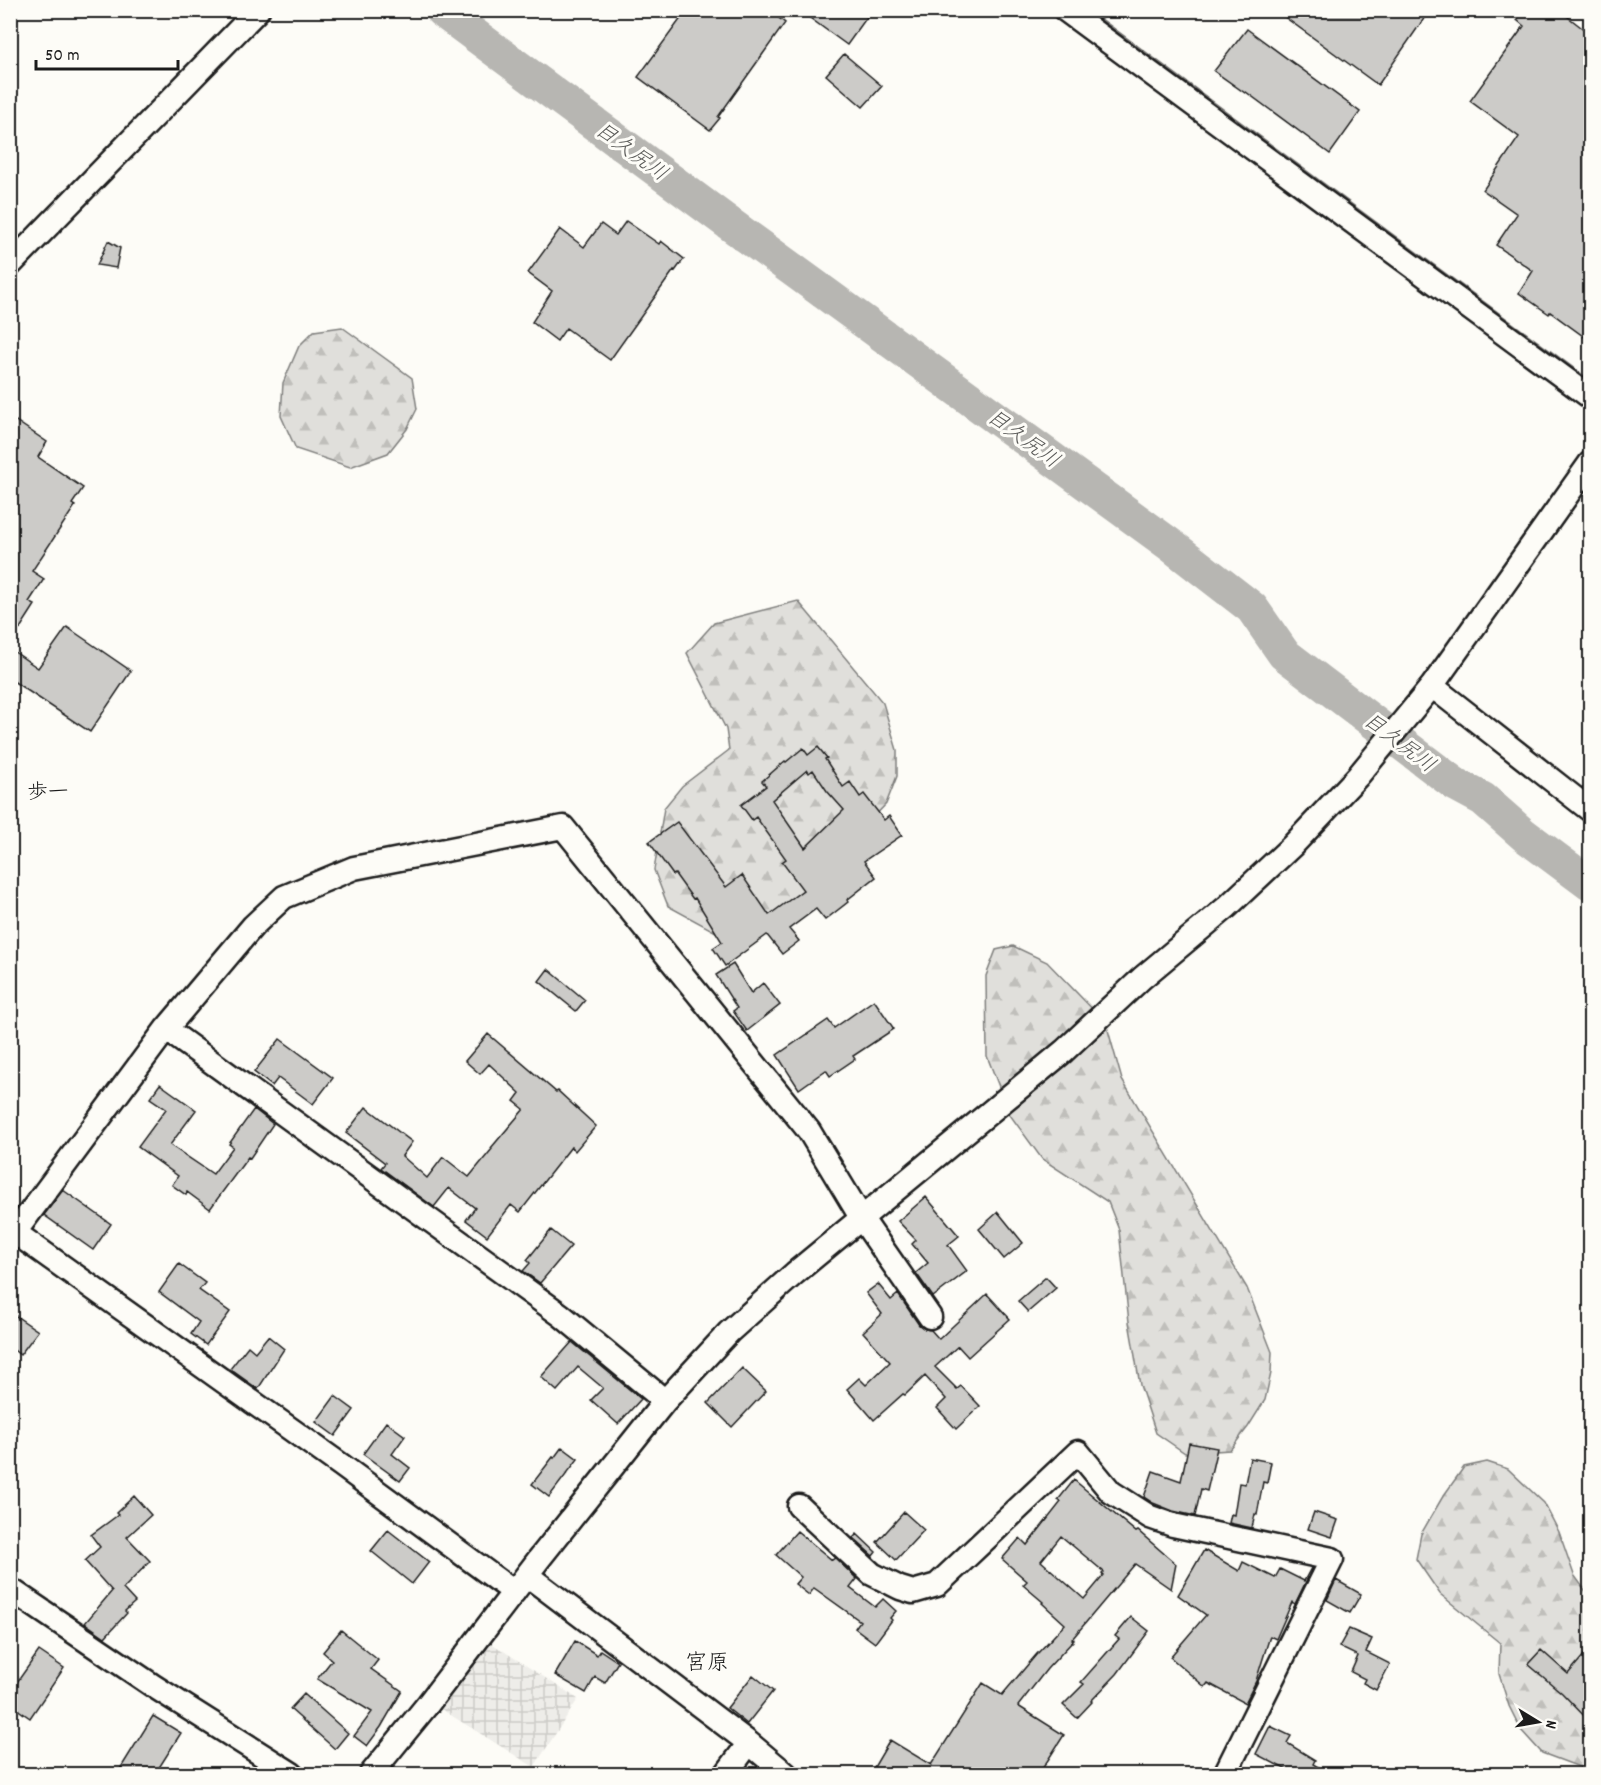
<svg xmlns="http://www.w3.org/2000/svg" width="1601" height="1785" font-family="Dekko,'Klee One',sans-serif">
  <defs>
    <pattern id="industrial-grid" width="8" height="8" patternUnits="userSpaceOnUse" patternTransform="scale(1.5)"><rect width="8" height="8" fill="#eeede9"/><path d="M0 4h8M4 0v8" fill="none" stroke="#cccbc7"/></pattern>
    <pattern id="forest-firs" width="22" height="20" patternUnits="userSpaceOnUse" patternTransform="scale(1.5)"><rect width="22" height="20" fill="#e0dfdb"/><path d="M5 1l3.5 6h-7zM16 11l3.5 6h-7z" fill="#c0bfbb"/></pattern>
  </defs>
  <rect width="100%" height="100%" fill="#fdfcf7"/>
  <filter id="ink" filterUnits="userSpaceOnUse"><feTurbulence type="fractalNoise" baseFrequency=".0167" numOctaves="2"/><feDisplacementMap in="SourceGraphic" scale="12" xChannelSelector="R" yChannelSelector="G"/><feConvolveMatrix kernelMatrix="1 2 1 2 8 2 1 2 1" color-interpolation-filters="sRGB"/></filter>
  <g filter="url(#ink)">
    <path fill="url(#industrial-grid)" d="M 491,1643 L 578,1699 L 534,1767 L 441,1709 Z"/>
    <path fill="url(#forest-firs)" stroke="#7e7e7c" stroke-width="1.5" d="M 342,327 L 412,378 L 417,409 L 407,429 L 388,453 L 350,467 L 296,449 L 281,416 L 283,383 L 299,346 L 314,331 Z
      M 798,601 L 883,703 L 897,750 L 897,776 L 886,804 L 778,918 L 734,942 L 668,906 L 654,870 L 664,808 L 682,786 L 729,750 L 726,729 L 687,653 L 714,623 Z
      M 1013,946 L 1047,962 L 1106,1023 L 1122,1080 L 1247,1288 L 1272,1352 L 1271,1373 L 1265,1400 L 1248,1427 L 1230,1450 L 1185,1453 L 1156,1433 L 1140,1385 L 1129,1322 L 1119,1230 L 1108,1202 L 1042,1159 L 1010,1115 L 987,1056 L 986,976 L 996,950 Z
      M 1487,1462 L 1508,1469 L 1544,1503 L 1559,1532 L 1574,1575 L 1590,1597 L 1590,1771 L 1542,1753 L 1521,1730 L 1509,1706 L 1499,1674 L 1500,1643 L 1440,1594 L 1416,1559 L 1421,1534 L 1442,1498 L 1464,1467 Z"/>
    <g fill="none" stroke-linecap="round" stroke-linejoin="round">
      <path stroke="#797876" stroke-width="6" d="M 1085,10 L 1590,383"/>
      <path stroke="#b7b6b2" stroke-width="34" d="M 441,10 L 723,219 L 1172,546 L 1252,608 L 1284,654 L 1455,784 L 1483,799 L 1524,835 L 1590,884"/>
    </g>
    <path fill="#cccbc8" stroke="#1c1c1c" stroke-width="1.5" fill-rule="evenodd" d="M 687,10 L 769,10 L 785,23 L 718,117 L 720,118 L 710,130 L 638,77 Z
      M 799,10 L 872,10 L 847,45 Z
      M 1275,10 L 1430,10 L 1378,85 Z
      M 1523,10 L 1559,10 L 1590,34 L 1590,341 L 1550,312 L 1549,314 L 1519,293 L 1533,271 L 1496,245 L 1517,214 L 1483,190 L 1519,137 L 1470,101 L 1524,26 L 1517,20 Z
      M 1247,29 L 1360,112 L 1330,154 L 1246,92 L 1245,93 L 1214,71 Z
      M 844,54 L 882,86 L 863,107 L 826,75 Z
      M 626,221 L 659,244 L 661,241 L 684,259 L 675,271 L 674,270 L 610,360 L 566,328 L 557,341 L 532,322 L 552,291 L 528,273 L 560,229 L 584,247 L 601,224 L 616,235 Z
      M 108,241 L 120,248 L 116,268 L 97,265 Z
      M 10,417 L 47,442 L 38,457 L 83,488 L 72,504 L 75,506 L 32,571 L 44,579 L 29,602 L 35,605 L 10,644 Z
      M 67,627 L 131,671 L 90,732 L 10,679 L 10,649 L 38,668 Z
      M 818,747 L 827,758 L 825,759 L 843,787 L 850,782 L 860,797 L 864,794 L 884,820 L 889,816 L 902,835 L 864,861 L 876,877 L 847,900 L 848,902 L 825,920 L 816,909 L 789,929 L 799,941 L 782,954 L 767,935 L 725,966 L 713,948 L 722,942 L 695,898 L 693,899 L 675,874 L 673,875 L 649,842 L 677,822 L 726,887 L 742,875 L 769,915 L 803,890 L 782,862 L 786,859 L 756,817 L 752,820 L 741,805 L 766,786 L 762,781 L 785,761 L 786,762 L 803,748 L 808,755 ZM 807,770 L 809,773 L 813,770 L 827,791 L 844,810 L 805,848 L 772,800 Z
      M 733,964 L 751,993 L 763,983 L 780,1005 L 747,1031 L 733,1011 L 737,1008 L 716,975 Z
      M 548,969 L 585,1000 L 576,1011 L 539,981 Z
      M 874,1000 L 894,1029 L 853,1056 L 855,1059 L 830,1076 L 826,1070 L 799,1089 L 777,1055 L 828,1020 L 834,1028 Z
      M 488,1034 L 556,1092 L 558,1091 L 596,1126 L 575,1151 L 571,1147 L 520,1212 L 511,1205 L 487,1236 L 466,1220 L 475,1208 L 449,1188 L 434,1207 L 381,1168 L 385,1163 L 346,1133 L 366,1107 L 412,1142 L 402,1156 L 427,1178 L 443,1157 L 469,1177 L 492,1149 L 491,1148 L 524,1109 L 514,1101 L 520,1093 L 489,1064 L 480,1074 L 465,1061 Z
      M 280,1039 L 333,1078 L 313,1104 L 278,1078 L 272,1086 L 254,1072 Z
      M 160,1084 L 196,1110 L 170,1145 L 213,1174 L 233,1147 L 229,1144 L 254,1109 L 273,1124 L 250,1158 L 248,1157 L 210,1209 L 187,1192 L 186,1195 L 172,1185 L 178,1176 L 138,1147 L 166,1109 L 150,1098 Z
      M 63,1190 L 111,1224 L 93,1250 L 44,1215 Z
      M 926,1197 L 959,1236 L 948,1245 L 967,1271 L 933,1297 L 916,1273 L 928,1263 L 912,1244 L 916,1240 L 898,1221 Z
      M 998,1212 L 1023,1243 L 1004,1259 L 979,1229 Z
      M 551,1230 L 571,1246 L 540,1283 L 523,1271 L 530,1263 L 527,1260 Z
      M 179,1264 L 205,1283 L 199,1290 L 230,1312 L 206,1345 L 191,1334 L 199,1322 L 159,1292 Z
      M 1046,1277 L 1056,1288 L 1028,1312 L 1018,1301 Z
      M 878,1284 L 891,1300 L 898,1294 L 919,1325 L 925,1329 L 931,1330 L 939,1339 L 987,1294 L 1010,1319 L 968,1357 L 958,1346 L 935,1367 L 957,1389 L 961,1386 L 980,1406 L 956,1429 L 937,1408 L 946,1399 L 925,1376 L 905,1395 L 903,1394 L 874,1420 L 847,1389 L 859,1378 L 866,1385 L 890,1362 L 863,1332 L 882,1314 L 866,1293 Z
      M 10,1312 L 38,1331 L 20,1355 L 10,1347 Z
      M 268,1336 L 284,1349 L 258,1389 L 230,1369 L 248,1346 L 255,1352 Z
      M 572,1342 L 641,1399 L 618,1424 L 591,1400 L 603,1388 L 578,1367 L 557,1391 L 541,1377 Z
      M 742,1368 L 766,1391 L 732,1427 L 708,1403 Z
      M 335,1396 L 354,1410 L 335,1436 L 316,1422 Z
      M 386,1422 L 405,1436 L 392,1454 L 410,1468 L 400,1481 L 363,1454 Z
      M 1189,1443 L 1217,1448 L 1207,1491 L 1201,1489 L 1195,1516 L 1173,1511 L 1153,1503 L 1144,1497 L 1153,1471 L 1181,1481 Z
      M 562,1447 L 578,1459 L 549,1497 L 532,1484 L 553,1457 L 554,1458 Z
      M 1250,1458 L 1271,1462 L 1267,1483 L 1263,1482 L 1257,1515 L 1255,1514 L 1252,1528 L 1229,1523 L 1231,1514 L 1234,1515 L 1239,1483 L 1245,1484 Z
      M 1074,1480 L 1136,1532 L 1138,1531 L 1176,1564 L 1171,1589 L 1135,1564 L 1072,1639 L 1074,1640 L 1047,1669 L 1018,1706 L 1064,1735 L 1039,1774 L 870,1774 L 890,1740 L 931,1765 L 983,1683 L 1002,1695 L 1036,1655 L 1065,1624 L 1042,1603 L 1043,1602 L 1023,1585 L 1027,1581 L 1002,1559 L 1020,1538 L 1027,1545 L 1061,1502 L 1058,1500 ZM 1061,1536 L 1104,1572 L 1102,1574 L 1104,1575 L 1084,1599 L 1041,1561 Z
      M 134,1496 L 151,1515 L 127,1537 L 150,1561 L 123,1589 L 135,1602 L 125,1611 L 127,1613 L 105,1637 L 85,1623 L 112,1591 L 85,1561 L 100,1547 L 91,1535 L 118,1515 L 116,1513 Z
      M 904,1512 L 924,1530 L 896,1560 L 877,1542 Z
      M 1314,1512 L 1338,1520 L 1332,1537 L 1308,1529 Z
      M 388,1530 L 429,1562 L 412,1584 L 371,1551 Z
      M 797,1531 L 832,1560 L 835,1558 L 857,1579 L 850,1588 L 875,1607 L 883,1599 L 896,1611 L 890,1618 L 892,1620 L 875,1643 L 855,1628 L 860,1621 L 814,1588 L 809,1595 L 795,1584 L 801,1577 L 776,1555 Z
      M 857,1534 L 876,1552 L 873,1556 L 853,1538 Z
      M 1204,1550 L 1239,1571 L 1243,1562 L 1275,1578 L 1280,1569 L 1304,1581 L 1311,1568 L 1312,1569 L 1295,1604 L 1292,1602 L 1276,1639 L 1270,1636 L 1256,1681 L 1245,1703 L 1208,1683 L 1205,1687 L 1170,1657 L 1206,1615 L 1178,1595 Z
      M 1336,1580 L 1361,1594 L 1350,1613 L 1327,1600 Z
      M 1131,1617 L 1149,1631 L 1117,1674 L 1091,1701 L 1092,1702 L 1077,1718 L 1063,1705 L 1084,1684 L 1081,1682 L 1119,1639 L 1115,1636 Z
      M 1349,1629 L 1372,1639 L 1366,1652 L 1390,1664 L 1376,1690 L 1363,1683 L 1365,1679 L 1351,1672 L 1358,1656 L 1339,1647 Z
      M 341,1630 L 378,1660 L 371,1669 L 402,1691 L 381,1727 L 367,1746 L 354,1736 L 372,1712 L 317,1679 L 332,1660 L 323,1652 Z
      M 575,1641 L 597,1655 L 600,1650 L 618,1662 L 605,1683 L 595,1677 L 586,1693 L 555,1675 Z
      M 1590,1648 L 1590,1722 L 1562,1693 L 1528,1664 L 1541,1650 L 1568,1674 Z
      M 39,1651 L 64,1668 L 30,1718 L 10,1704 L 10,1692 Z
      M 753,1675 L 773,1691 L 747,1724 L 727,1708 Z
      M 304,1694 L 348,1733 L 335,1749 L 290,1709 Z
      M 153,1716 L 181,1733 L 155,1774 L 117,1774 Z
      M 1270,1726 L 1291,1736 L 1287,1743 L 1315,1760 L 1313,1764 L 1330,1774 L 1284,1774 L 1287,1770 L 1256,1754 Z"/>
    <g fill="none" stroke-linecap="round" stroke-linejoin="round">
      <defs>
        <path id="minor" d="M 1065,10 L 1590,397
          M 10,265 L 258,10
          M 1432,686 L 1590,810
          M 166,1029 L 561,1315 L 665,1401
          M 10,1229 L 341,1465 L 514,1592
          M 10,1239 L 166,1029 L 253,926 L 284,897 L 354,868 L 563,827 L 809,1131 L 862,1219 L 930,1317
          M 799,1506 L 872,1574 L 900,1588 L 913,1592 L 937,1585 L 1078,1452 L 1111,1492 L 1150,1517 L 1173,1525 L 1332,1559 L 1225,1774
          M 527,1575 L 749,1743 L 786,1774
          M 10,1589 L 155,1687 L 292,1774
          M 371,1774 L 428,1704 L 539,1559 L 665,1401 L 729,1332 L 795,1273 L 1064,1051 L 1142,978 L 1227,907 L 1292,846 L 1358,776 L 1432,686 L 1590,463
          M 726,1774 L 749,1743"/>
      </defs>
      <use href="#minor" stroke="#1c1c1c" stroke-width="27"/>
      <use href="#minor" stroke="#fdfcf7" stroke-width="22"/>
    </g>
  </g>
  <g text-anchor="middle" stroke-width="6" stroke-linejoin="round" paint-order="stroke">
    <g font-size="21" font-style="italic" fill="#5a5a58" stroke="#fdfcf7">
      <text transform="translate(632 151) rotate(36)" y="7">目久尻川</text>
      <text transform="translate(1024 438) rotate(36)" y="7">目久尻川</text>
      <text transform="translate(1400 742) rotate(37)" y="7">目久尻川</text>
    </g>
    <g font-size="21" fill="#1c1c1c" stroke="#fdfcf7">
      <text x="48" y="798">歩一</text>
    </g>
    <g font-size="22" fill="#1c1c1c" stroke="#fdfcf7">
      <text x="707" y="1669">宮原</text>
    </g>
  </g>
  <rect width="1601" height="1785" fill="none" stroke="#fdfcf7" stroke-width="36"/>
  <rect x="18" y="18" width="1565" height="1749" fill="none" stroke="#1c1c1c" stroke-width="2" filter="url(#ink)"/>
  <g transform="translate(1538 1722) rotate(101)" stroke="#fdfcf7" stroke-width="4.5" paint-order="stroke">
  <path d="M0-4.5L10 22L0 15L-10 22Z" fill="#1c1c1c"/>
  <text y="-9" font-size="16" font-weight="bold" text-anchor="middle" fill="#1c1c1c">N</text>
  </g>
  <path d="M36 60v9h142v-9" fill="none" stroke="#1c1c1c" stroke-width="3"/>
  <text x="45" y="60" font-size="18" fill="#1c1c1c" stroke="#fdfcf7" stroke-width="4.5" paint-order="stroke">50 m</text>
</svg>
